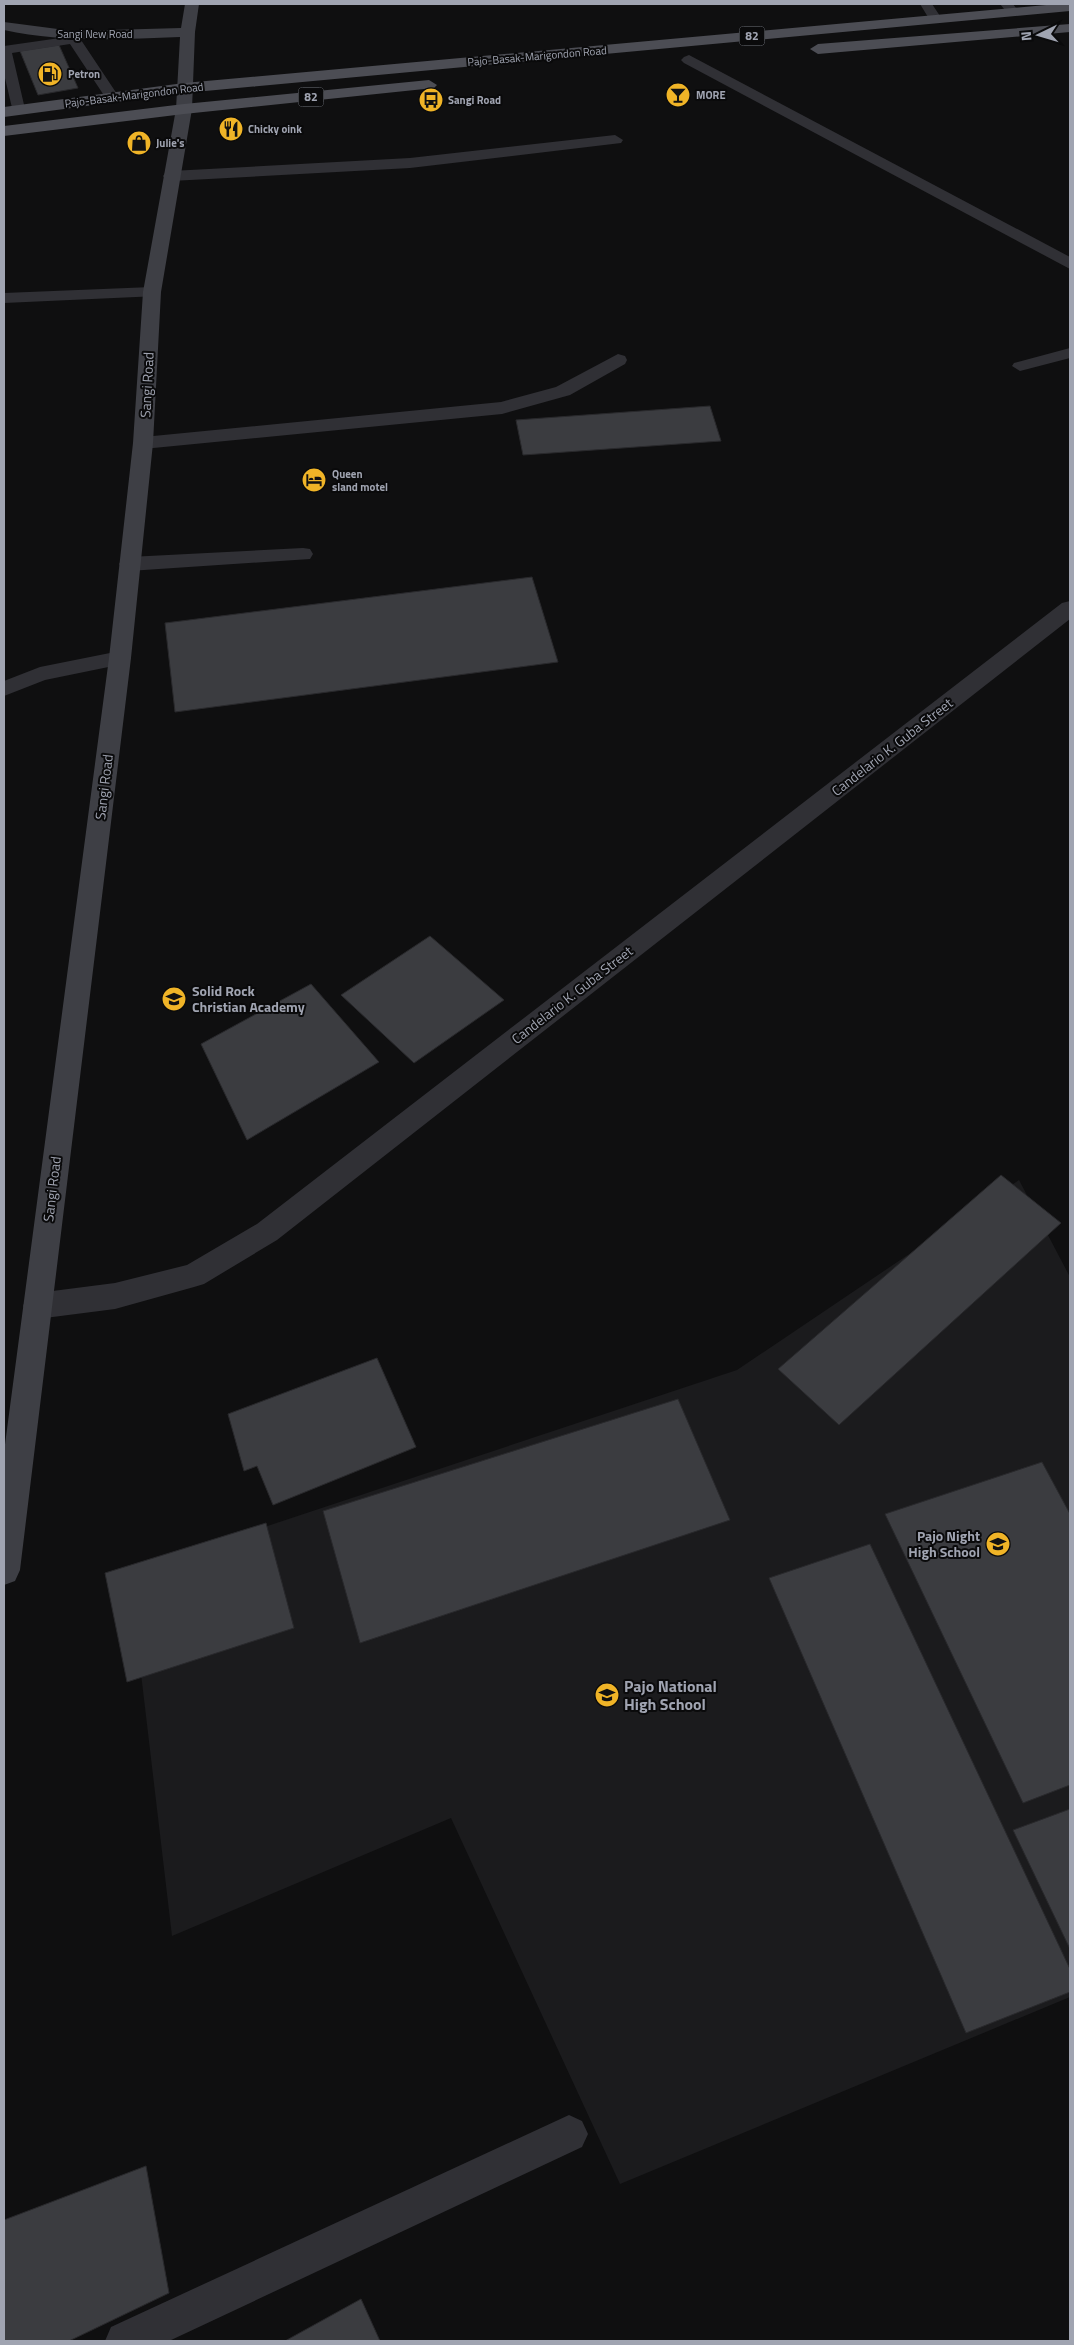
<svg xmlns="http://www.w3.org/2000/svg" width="1074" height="2345" font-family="'Titillium Web',sans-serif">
  <rect width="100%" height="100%" fill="#0f0f10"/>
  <path fill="#1b1b1d" d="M 1019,1180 L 1070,1277 L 1070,1997 L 620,2184 L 451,1818 L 172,1936 L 129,1572 L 737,1370 Z"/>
  <path fill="#3b3c40" stroke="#29292c" d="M 59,45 L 78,88 L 38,95 L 20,51 Z
    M 710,406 L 721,441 L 523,455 L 516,420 Z
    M 532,577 L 558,662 L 175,712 L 165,623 Z
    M 430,936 L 504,1000 L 414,1063 L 341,995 Z
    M 311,984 L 379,1062 L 247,1140 L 201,1044 Z
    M 1001,1175 L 1061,1223 L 839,1425 L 778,1369 Z
    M 377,1358 L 416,1447 L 273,1505 L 257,1466 L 244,1471 L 228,1414 Z
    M 678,1399 L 730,1520 L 360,1643 L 323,1511 Z
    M 1042,1462 L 1070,1514 L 1070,1785 L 1023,1803 L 885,1514 Z
    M 266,1523 L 294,1628 L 127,1682 L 105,1573 Z
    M 870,1544 L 1070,1969 L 1070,1992 L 966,2033 L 769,1578 Z
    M 1070,1809 L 1070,1949 L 1013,1830 Z
    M 146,2166 L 169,2293 L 69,2341 L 4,2341 L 4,2220 Z
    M 361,2299 L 380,2341 L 285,2341 Z"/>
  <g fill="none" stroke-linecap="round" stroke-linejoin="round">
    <path fill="#303035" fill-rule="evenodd" d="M 920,4 L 932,4 L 942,19 L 941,22 L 931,22 Z
      M 1000,4 L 1013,4 L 1019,12 L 1013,16 L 1009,15 Z
      M 74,36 L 79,37 L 119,97 L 117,100 L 107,100 L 70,44 L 12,53 L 25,109 L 18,113 L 13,112 L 4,74 L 4,46 Z
      M 1070,348 L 1070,358 L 1020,371 L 1012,366 L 1014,363 Z"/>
    <path fill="#303035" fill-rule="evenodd" d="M 689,55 L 1070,257 L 1070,269 L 684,63 L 681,60 L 684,57 Z
      M 615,135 L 623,140 L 621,143 L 410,168 L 171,181 L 165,179 L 163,176 L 165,173 L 171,171 L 410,158 Z
      M 152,287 L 158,288 L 161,292 L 158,296 L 4,303 L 4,293 Z
      M 618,354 L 625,356 L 627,360 L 625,364 L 570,395 L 502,414 L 143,449 L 136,447 L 133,443 L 136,439 L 143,437 L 501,402 L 556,387 Z
      M 303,548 L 310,549 L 313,554 L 310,559 L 129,571 L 122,569 L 119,564 L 122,559 L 129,557 Z
      M 1070,601 L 1070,619 L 277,1240 L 204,1284 L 194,1287 L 115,1309 L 37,1319 L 27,1315 L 23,1306 L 27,1297 L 37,1293 L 115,1283 L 187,1265 L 257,1224 L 1062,603 Z
      M 120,651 L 128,653 L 131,658 L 128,663 L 45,680 L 4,696 L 4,681 L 40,667 Z
      M 569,2115 L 582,2121 L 588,2134 L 582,2147 L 169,2341 L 105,2341 L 111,2327 Z"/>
    <path fill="#3e3f45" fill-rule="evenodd" d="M 185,4 L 199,4 L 195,32 L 192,109 L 161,292 L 153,443 L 131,658 L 20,1570 L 15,1581 L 4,1585 L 4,1452 L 109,658 L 133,443 L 143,292 L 176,109 L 180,37 C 121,39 63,43 4,30 L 4,22 L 73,31 L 181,28 Z"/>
    <path fill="#4c4d54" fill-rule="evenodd" d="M 1057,4 L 1070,4 L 1070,11 L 184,93 L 4,117 L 4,107 L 184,83 Z
      M 1070,24 L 1070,32 L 818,54 L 810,49 L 818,44 Z
      M 429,80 L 437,85 L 434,88 L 184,114 L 4,136 L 4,126 L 184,104 Z"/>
  </g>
  <defs>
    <symbol id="fuel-disc" viewBox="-11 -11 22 22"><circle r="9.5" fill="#f0b427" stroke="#0a0a0b"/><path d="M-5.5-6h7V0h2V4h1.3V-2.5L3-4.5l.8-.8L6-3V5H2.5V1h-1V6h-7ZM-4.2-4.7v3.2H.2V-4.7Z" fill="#111"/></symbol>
    <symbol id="bar-disc" viewBox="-11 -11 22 22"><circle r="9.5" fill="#f0b427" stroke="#0a0a0b"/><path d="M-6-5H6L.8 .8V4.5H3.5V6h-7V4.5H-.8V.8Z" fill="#111"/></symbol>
    <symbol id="bus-disc" viewBox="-11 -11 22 22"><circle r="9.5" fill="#f0b427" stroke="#0a0a0b"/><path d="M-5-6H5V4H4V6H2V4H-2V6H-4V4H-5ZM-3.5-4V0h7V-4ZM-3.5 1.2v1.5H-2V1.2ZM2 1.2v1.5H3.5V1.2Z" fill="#111"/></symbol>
    <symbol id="restaurant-disc" viewBox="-11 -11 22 22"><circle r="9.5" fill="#f0b427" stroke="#0a0a0b"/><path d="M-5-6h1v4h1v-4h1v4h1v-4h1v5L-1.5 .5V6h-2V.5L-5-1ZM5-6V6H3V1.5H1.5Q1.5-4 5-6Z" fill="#111"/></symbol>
    <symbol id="shop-disc" viewBox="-11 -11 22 22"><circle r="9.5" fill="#f0b427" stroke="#0a0a0b"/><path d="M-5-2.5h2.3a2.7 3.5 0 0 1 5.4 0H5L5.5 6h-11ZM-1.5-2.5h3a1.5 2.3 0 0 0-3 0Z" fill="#111"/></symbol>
    <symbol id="hotel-disc" viewBox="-11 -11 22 22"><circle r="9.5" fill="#f0b427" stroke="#0a0a0b"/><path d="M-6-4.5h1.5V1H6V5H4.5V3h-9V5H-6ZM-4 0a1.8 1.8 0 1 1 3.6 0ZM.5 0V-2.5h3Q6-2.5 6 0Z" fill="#111"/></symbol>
    <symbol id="school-disc" viewBox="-11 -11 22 22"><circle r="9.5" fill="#f0b427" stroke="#0a0a0b"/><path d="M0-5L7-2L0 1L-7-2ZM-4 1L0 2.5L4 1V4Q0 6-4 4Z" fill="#111"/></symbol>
  </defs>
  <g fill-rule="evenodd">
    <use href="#fuel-disc" x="36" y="60" width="28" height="28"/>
    <use href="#bar-disc" x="664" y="81" width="28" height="28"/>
    <use href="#bus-disc" x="417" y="86" width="28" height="28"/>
    <use href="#restaurant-disc" x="217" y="115" width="28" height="28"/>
    <use href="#shop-disc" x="125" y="129" width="28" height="28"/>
    <use href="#hotel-disc" x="300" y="466" width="28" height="28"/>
    <use href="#school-disc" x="160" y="985" width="28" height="28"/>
    <use href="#school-disc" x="984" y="1530" width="28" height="28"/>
    <use href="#school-disc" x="593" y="1681" width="28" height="28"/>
  </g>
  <g text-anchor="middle" stroke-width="4" stroke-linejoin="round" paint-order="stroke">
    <g font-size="11" fill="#a0a4b1" stroke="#0a0a0b">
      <text x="95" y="38">Sangi New Road</text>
      <text transform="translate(537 56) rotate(-5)" y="4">Pajo-Basak-Marigondon Road</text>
      <text transform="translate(134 95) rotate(-7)" y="4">Pajo-Basak-Marigondon Road</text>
    </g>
    <g font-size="11" font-weight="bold" fill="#a0a4b1" stroke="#0a0a0b" text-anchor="start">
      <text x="68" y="78">Petron</text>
      <text x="696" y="99">MORE</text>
      <text x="448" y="104">Sangi Road</text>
      <text x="248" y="133">Chicky oink</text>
      <text x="156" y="147">Julie's</text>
      <text x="332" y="478">Queen<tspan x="332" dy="13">sland motel</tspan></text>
    </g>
    <g fill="#0a0a0b" stroke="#73767f" stroke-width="1">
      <rect x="739.5" y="26.5" width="25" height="19" rx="4"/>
      <rect x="298.5" y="87.5" width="25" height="19" rx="4"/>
    </g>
    <g font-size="12" font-weight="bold" fill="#a0a4b1">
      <text x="752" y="40">82</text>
      <text x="311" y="101">82</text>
    </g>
    <g font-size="14" fill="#a0a4b1" stroke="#0a0a0b">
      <text transform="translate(147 385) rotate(-87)" y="5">Sangi Road</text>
      <text transform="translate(892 747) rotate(-38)" y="5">Candelario K. Guba Street</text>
      <text transform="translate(104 787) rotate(-83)" y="5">Sangi Road</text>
      <text transform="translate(572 995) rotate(-38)" y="5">Candelario K. Guba Street</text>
      <text transform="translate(52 1189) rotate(-83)" y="5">Sangi Road</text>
    </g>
    <g font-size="14" font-weight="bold" fill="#a0a4b1" stroke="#0a0a0b" text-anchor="start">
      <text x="192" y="996">Solid Rock<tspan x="192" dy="16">Christian Academy</tspan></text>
      <text x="980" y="1541" text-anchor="end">Pajo Night<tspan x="980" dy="16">High School</tspan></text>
    </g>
    <g font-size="16" font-weight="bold" fill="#a0a4b1" stroke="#0a0a0b" text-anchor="start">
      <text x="624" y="1692">Pajo National<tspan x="624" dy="18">High School</tspan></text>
    </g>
  </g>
  <rect width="1074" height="2345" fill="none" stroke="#a0a4b1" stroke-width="10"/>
  <g transform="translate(1039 35) rotate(265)" stroke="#0a0a0b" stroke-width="4" paint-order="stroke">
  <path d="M0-4L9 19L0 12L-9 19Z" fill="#a0a4b1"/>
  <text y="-8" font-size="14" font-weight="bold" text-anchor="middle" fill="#a0a4b1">N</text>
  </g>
</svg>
